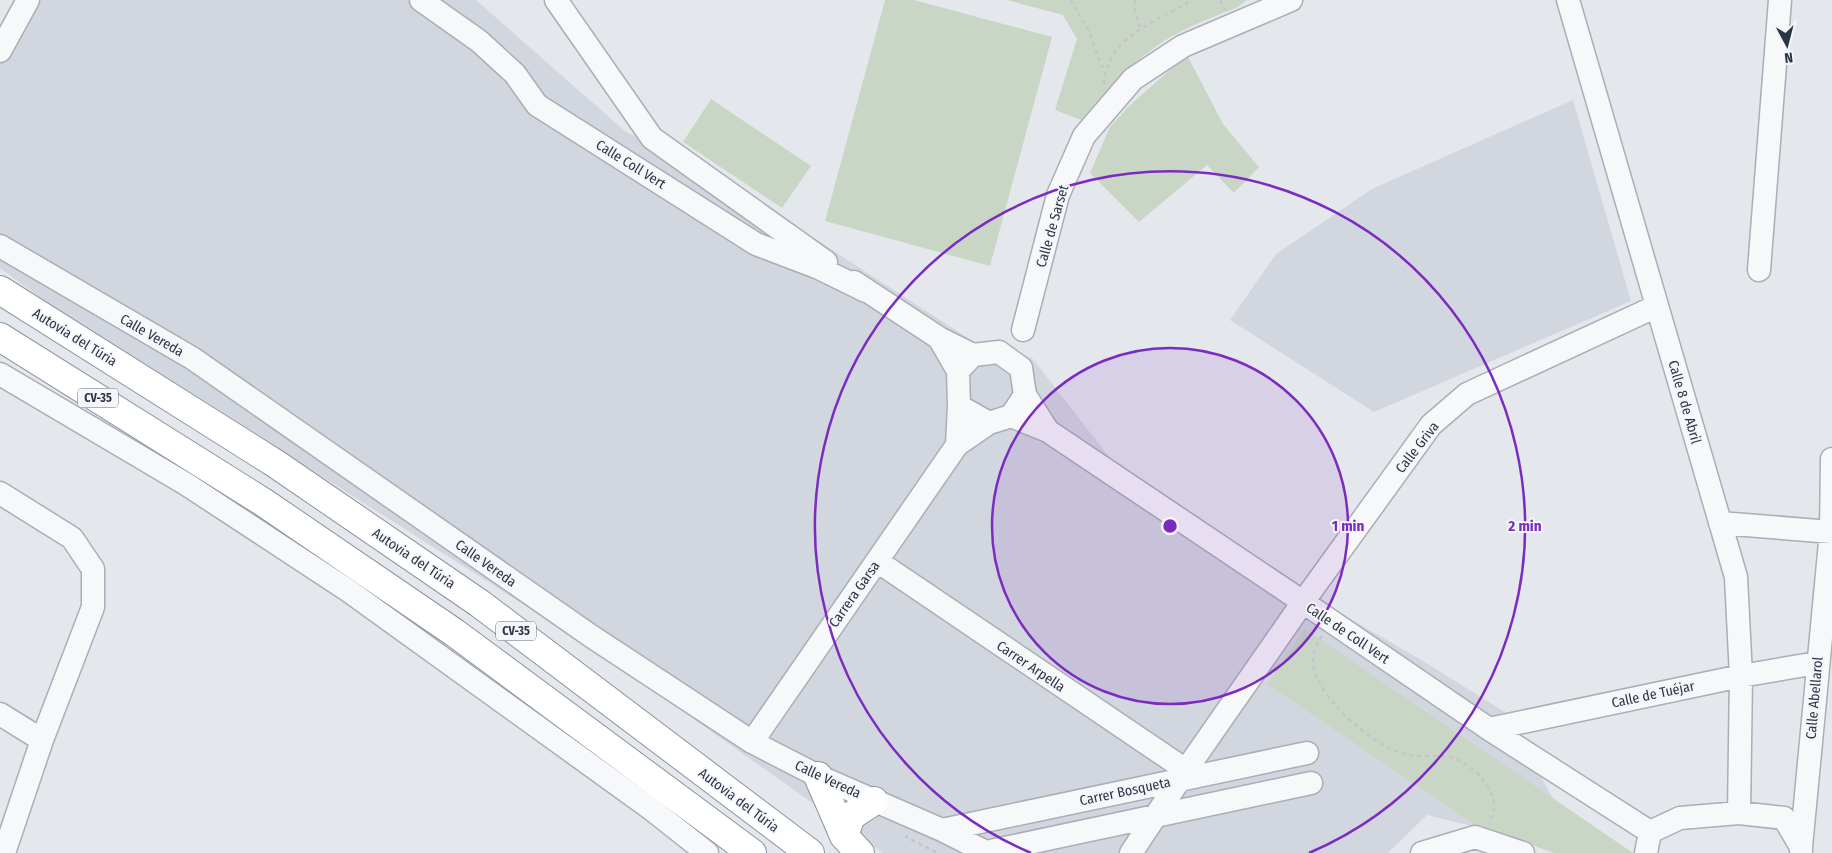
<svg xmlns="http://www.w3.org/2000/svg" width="1832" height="853" font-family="'Fira Sans Condensed',sans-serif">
  <rect width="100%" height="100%" fill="#e4e7ec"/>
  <path fill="#d2d6de" d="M 14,0 L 476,0 L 626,132 L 748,193 L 789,222 L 974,342 L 1032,358 L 1135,490 L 1318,600 L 1423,661 L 1508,714 L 1561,814 L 1550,845 L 1427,815 L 1388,853 L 883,853 L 602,654 L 48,303 L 0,268 L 0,25 Z
    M 1573,100 L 1631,301 L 1374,412 L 1230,320 L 1276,254 L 1372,189 Z"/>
  <path fill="#c9d6c5" d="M 885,0 L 914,0 L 1052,37 L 990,266 L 825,221 Z
    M 1007,0 L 1247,0 L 1238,7 C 1218,15 1197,23 1178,33 C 1139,53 1110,87 1081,120 L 1055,110 L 1077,39 L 1063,15 Z
    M 1187,55 L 1223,124 L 1259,167 L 1234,193 L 1207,165 L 1139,222 L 1090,173 L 1110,127 L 1129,106 Z
    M 711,99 L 811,166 L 782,208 L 683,142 Z
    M 1305,629 L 1633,853 L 1554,853 L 1474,824 L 1267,684 Z"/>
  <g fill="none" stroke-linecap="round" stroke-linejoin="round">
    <defs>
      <path id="minor" d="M 421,0 L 479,41 L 515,74 L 537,105 L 756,244 L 819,268 L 866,291
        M 556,0 L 652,138 L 826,262
        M 1568,0 L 1736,577 L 1741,676 L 1739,813
        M 0,51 L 28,0
        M 0,246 L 192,358 L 591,636 L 752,742 L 818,776 L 942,830 L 988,853
        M 1759,270 L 1780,0
        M 854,282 L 939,338
        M 1023,330 L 1058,195 L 1084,136 L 1133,79 L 1183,46 L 1291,0
        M 958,371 L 939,338 L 973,355
        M 0,374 L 186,484 L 349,591 L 650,808 L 707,853
        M 959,406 L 957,445 L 989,423 L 1011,416 L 1025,395 L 1021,368 L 999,352 L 973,355 L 958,371 L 959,406 L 989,423
        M 1011,416 L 1048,431 L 1025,395
        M 1048,431 L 1303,602 L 1489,729 L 1650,832
        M 0,493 L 72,538 L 93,569 L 93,607 L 42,740 L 4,853
        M 1720,523 L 1832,532
        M 877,561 L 1186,770
        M 0,714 L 42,740
        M 1489,729 L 1741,676 L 1817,663
        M 752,742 L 957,445
        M 942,830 L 1307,753
        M 1801,847 L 1831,532 L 1832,459
        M 986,852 L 1311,783
        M 1131,853 L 1186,770 L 1303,602 L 1431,425 L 1467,394 L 1657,306
        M 1422,853 L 1475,837 L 1523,853
        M 1646,853 L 1650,832 L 1680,818 L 1739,813 L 1784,818 L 1801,847 L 1801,851"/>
      <path id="highway" d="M 0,290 L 276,464 L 479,603 L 810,853
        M 0,337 L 263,502 L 455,633 L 752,853
        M 818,776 L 844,836 L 860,853
        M 844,836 L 851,816 L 874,801"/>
    </defs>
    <use href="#minor" stroke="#a9aeb7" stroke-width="25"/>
    <use href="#highway" stroke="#8b94a3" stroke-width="30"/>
    <path stroke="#c2c5cb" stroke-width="2.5" stroke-dasharray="4 4" stroke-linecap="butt" d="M 1070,0 L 1089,31 L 1101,65 L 1105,70
      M 1135,0 L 1135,13 L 1141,30
      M 1220,0 L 1225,10
      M 1104,84 C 1106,49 1132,33 1161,17 C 1171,11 1182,8 1191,0
      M 1322,636 C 1316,645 1312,653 1313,664 C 1317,697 1371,744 1401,753 C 1415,758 1429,755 1443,756 C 1463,758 1481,773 1490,791 C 1496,803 1496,812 1488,823
      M 907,835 L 906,837 L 938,853"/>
    <use href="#minor" stroke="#f7f8fa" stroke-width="22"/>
    <use href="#highway" stroke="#fff" stroke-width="28"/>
  </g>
  <circle cx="1170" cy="526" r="178" fill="#7b2cbf" fill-opacity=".12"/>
  <g fill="none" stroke="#7b2cbf" stroke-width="2.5">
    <circle cx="1170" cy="526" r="178"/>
    <path d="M1031 853A355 355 0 1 1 1309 853"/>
  </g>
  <g text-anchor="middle" stroke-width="4" stroke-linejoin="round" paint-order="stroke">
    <g fill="#f4f6f9" stroke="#676e7b" stroke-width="1">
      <rect x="78" y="388.5" width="40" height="19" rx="4"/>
      <rect x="496" y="621.5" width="40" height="19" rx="4"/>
    </g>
    <g font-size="12" font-weight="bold" fill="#2b3445">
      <text x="98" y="402">CV-35</text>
      <text x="516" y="635">CV-35</text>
    </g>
    <g font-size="14" fill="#2b3445" stroke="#f4f6f9">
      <text transform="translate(631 164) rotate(32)" y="5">Calle Coll Vert</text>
      <text transform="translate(1052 226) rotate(-74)" y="5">Calle de Sarset</text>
      <text transform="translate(152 335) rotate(30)" y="5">Calle Vereda</text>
      <text transform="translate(75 337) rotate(32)" y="5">Autovia del Túria</text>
      <text transform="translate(1685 402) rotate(74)" y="5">Calle 8 de Abril</text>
      <text transform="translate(1417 447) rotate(-52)" y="5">Calle Griva</text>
      <text transform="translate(414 558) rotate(34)" y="5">Autovia del Túria</text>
      <text transform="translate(486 563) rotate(35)" y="5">Calle Vereda</text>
      <text transform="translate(854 594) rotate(-55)" y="5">Carrera Garsa</text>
      <text transform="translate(1348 633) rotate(34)" y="5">Calle de Coll Vert</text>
      <text transform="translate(1031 666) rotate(34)" y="5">Carrer Arpella</text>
      <text transform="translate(1653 694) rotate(-12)" y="5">Calle de Tuéjar</text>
      <text transform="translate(1814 698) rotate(-85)" y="5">Calle Abellarol</text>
      <text transform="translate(828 779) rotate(25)" y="5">Calle Vereda</text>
      <text transform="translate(1125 791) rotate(-12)" y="5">Carrer Bosqueta</text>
      <text transform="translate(739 800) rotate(37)" y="5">Autovia del Túria</text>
    </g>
  </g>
  <circle cx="1170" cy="526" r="8" fill="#7b2cbf" stroke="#f4f6f9" stroke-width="2.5"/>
  <g font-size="15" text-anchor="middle" font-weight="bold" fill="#7b2cbf" stroke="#f4f6f9" stroke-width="4" stroke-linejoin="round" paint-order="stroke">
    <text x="1348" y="531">1 min</text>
    <text x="1525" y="531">2 min</text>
  </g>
  <g transform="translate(1787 45) rotate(173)" stroke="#f4f6f9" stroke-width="4" paint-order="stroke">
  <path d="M0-4L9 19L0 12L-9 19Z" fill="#2b3445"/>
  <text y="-8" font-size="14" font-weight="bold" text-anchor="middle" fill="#2b3445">N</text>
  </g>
</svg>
